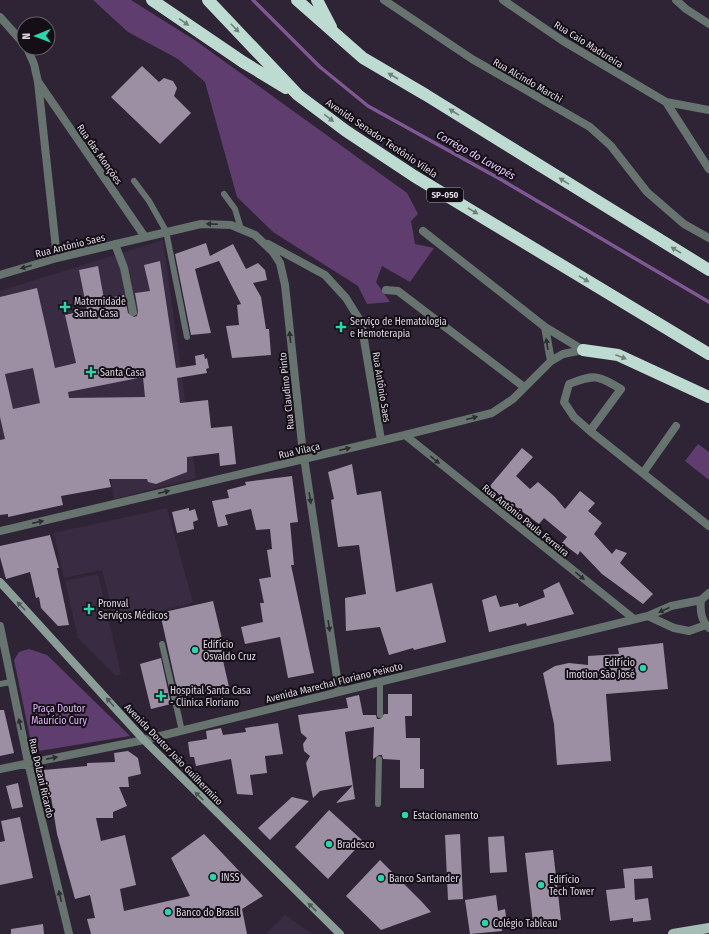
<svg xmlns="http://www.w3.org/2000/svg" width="709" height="934" font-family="'Fira Sans Condensed',sans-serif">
  <rect width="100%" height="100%" fill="#2f2435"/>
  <path fill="#392b41" d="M 163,240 L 196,478 L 114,499 L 107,454 L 0,477 L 0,291 Z
    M 167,508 L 193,603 L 115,622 L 102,570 L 64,578 L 54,533 Z
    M 98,574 L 121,674 L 116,676 L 78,638 L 65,581 Z
    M 285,915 L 312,934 L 266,934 Z"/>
  <path fill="#5f3d6f" d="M 93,0 L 131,0 L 196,41 L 407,193 L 418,214 L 411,221 L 415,244 L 434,248 L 410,282 L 382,266 L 376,282 L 390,302 L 367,304 L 358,286 L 273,232 L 237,197 L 205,82 L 178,59 L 128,32 Z
    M 698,444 L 709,452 L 709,480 L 685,461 Z
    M 29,649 L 47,655 L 130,736 L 33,752 L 14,660 L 19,652 Z"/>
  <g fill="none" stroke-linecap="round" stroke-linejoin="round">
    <path stroke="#7f5793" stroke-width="3.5" d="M 253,0 L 320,67 L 368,106 L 500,179 L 709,302"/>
  </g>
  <path fill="#9c8fa4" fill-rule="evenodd" d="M 142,66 L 159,82 L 164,78 L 173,81 L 177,88 L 174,96 L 191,113 L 160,144 L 111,97 Z
    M 206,243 L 210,256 L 233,244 L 246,269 L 258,263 L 265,270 L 267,280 L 253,283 L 261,297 L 266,329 L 269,329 L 271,355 L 232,358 L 226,326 L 239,325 L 237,305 L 241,304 L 219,261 L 195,269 L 211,333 L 191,335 L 175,254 Z
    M 160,261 L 176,368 L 196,365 L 195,356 L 204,354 L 205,359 L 207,358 L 209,368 L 206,369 L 207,373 L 177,378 L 180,403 L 208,400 L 211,428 L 232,426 L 236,464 L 220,466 L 219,453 L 187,457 L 187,472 L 156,484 L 148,482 L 147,479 L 109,479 L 111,487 L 61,496 L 63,505 L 8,517 L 8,514 L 0,515 L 0,440 L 5,439 L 0,417 L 0,297 L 37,288 L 55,368 L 76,363 L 65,315 L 87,310 L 79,270 L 98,266 L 104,299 L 124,295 L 128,313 L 134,317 L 137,316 L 138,311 L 135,293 L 150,291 L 144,265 ZM 33,368 L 40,403 L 13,409 L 5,374 ZM 143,377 L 145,397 L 69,398 L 68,392 Z
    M 522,448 L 533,457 L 516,476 L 530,489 L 538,482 L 555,497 L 565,509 L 580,491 L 595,503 L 588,511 L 602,523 L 594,534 L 612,554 L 616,549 L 627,553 L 620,563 L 653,594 L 643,604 L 602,574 L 580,551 L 578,555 L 562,543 L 567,537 L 544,518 L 539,524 L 489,487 Z
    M 352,464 L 357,495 L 381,491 L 396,592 L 432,583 L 446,642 L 414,650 L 413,648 L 389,655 L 380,627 L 346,631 L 345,598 L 366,594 L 359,545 L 338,547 L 331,500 L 334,499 L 328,472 Z
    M 292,476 L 298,522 L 290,523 L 294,565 L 291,565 L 314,673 L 288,678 L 280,637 L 245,644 L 241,627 L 263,622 L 260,603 L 264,603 L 259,579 L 271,577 L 267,550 L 272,549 L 270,529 L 256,530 L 251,509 L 225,515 L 228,525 L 218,527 L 212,501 L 229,498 L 227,490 L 246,485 L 245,482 Z
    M 189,508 L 189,511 L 195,509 L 198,520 L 193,522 L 194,529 L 177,533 L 172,512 Z
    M 50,535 L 59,568 L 57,568 L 69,625 L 58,626 L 41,608 L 39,597 L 36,598 L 30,572 L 6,579 L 0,557 L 0,546 Z
    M 559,582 L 574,614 L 527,626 L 526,623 L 489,632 L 482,600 L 496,595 L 500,607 L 518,603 L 519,607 L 545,597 L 543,590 Z
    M 213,601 L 223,643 L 222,656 L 229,687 L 179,698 L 160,613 Z
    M 663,643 L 668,689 L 606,694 L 611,761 L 557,765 L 554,724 L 543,673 L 555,666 L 569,663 L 588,665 L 588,656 L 619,654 L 618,648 Z
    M 161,658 L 171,704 L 151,709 L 140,664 Z
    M 388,694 L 412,694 L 412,716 L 405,716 L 406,738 L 420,738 L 420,769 L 424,769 L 424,788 L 400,788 L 400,760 L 383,759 L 382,755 L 379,755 L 373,759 L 374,727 L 345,732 L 355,799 L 336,803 L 353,785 L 320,791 L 313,798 L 306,763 L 310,756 L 304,751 L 303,744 L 307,738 L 301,733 L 298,715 L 348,708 L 346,698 L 359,695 L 363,715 L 376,715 L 377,719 L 380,719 L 384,714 L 388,714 Z
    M 0,710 L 4,710 L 14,753 L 0,756 Z
    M 278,723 L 283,754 L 265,756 L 267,773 L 250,775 L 253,795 L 237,794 L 231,759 L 196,766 L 194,757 L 190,757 L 188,742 L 207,739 L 206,731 L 221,728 L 223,735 L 246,732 L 245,728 Z
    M 128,751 L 138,758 L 141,774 L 128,777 L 129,787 L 119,787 L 127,806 L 113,812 L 113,818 L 96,818 L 101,841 L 125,835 L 136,885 L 120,889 L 124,911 L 190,896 L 171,858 L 204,834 L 263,896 L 242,909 L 247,934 L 91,934 L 87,919 L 95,918 L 90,895 L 75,899 L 57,834 L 51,797 L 46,797 L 44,770 L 87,766 L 87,763 L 115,762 L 114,753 Z
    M 18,783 L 23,807 L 12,809 L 6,786 Z
    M 292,797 L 309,801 L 270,840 L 258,828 Z
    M 329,810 L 363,841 L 328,879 L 295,847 Z
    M 20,817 L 33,878 L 0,885 L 0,842 L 5,841 L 1,821 Z
    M 460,834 L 463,899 L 448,900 L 445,835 Z
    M 504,836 L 507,872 L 490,873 L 488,837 Z
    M 553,850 L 561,920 L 533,923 L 525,853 Z
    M 380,860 L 422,902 L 431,912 L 381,930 L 346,896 Z
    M 652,866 L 653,878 L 634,879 L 635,900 L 648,898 L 651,920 L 633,922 L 633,918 L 610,921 L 606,890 L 625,888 L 623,869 Z
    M 496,895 L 498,911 L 505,909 L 507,923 L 501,924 L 502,931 L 470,934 L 465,900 Z
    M 43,924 L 44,934 L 11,934 L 11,929 Z"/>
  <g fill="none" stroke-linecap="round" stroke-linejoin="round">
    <path stroke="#67736e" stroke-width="6" d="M 134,181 L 149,201 L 166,231 L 187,337
      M 224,194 L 235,209 L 241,229
      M 162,644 L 182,731
      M 0,684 L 11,682
      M 380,715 L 380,681
      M 378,804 L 379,759"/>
    <path stroke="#67736e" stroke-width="8" d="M 384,0 L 472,59 L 590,127 L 611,146 L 647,192 L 684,224 L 709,238
      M 503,0 L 563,41 L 666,102 L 709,169
      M 676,0 L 686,9 L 709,24
      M 0,17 L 24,44
      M 27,48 L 34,64 L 38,82 L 57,258
      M 39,83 L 145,237
      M 666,102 L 709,110
      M 423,231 L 545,327 L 583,350
      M 115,244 L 124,268 L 133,312
      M 268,244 L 325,275 L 346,298 L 361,322 L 381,440
      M 0,275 L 57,258 L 201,224 L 231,225 L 255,235 L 273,252 L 280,263 L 285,285 L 302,444 L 339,691
      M 386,290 L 398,291 L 524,387
      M 545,327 L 551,361
      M 590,431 L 621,389 C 597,375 595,374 569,384 L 564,402 L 574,417 L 590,431 L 709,526
      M 405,435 L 634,619
      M 643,473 L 676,426
      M 0,531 L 405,435 L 492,413 L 513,399 L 551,361 L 563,354 L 583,350
      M 701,600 C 700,609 701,621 709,628
      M 706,625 L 689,631 L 674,628 L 648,616 L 671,606 L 701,600 L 709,593
      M 0,626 L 28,762 L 69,934
      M 0,769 L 144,740 L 648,616"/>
    <path stroke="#8a9d96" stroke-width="8" d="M 0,582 L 144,740 L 340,934"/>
    <path stroke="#a5bdb4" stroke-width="10" d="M 673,934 L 709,928"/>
    <path stroke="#bddbd0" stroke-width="12" d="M 152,0 L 243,62 L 286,88
      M 208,0 L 298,95 L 346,131 L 414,176 L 709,354
      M 297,0 L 363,58 L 426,95 L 709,270
      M 317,0 L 331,27
      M 583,350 L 618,355 L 709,397"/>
  </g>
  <defs><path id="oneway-solid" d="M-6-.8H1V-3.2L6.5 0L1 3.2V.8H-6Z"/></defs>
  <g fill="#717f7d">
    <use href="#oneway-solid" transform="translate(184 22) rotate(34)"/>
    <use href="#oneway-solid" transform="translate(235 28) rotate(46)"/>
    <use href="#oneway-solid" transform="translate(393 76) rotate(-150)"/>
    <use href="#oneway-solid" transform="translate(454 112) rotate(-148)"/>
    <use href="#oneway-solid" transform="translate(329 118) rotate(37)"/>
    <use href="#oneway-solid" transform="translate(564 181) rotate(-148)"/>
    <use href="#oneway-solid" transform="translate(473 211) rotate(31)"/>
    <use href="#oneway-solid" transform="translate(676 250) rotate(-149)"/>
    <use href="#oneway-solid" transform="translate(584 279) rotate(31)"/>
    <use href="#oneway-solid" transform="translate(621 357) rotate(21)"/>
  </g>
  <g fill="#2d2d31">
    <use href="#oneway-solid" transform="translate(212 224) rotate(-177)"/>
    <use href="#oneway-solid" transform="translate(26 267) rotate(164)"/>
    <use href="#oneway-solid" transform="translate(290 337) rotate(-96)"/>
    <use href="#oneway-solid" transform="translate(547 344) rotate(-99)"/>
    <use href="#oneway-solid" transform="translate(472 418) rotate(-15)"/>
    <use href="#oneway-solid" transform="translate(345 449) rotate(-13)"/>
    <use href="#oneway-solid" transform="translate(435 460) rotate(39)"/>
    <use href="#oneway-solid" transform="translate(164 492) rotate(-13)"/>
    <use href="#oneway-solid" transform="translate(310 498) rotate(81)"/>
    <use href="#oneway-solid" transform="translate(38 522) rotate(-13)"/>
    <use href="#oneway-solid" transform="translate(580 576) rotate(39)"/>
    <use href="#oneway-solid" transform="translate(664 610) rotate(156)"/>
    <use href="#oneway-solid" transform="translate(329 626) rotate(81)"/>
    <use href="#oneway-solid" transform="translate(20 724) rotate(-102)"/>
    <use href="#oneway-solid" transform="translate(52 758) rotate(-11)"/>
    <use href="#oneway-solid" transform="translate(60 896) rotate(-103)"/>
  </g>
  <g fill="#4f5656">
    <use href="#oneway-solid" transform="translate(21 606) rotate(-134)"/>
    <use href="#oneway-solid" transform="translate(110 702) rotate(-132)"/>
    <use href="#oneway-solid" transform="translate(199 796) rotate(-136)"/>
    <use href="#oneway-solid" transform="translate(312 907) rotate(-136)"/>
  </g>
  <g fill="#2cd5ab" stroke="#140f17" stroke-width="1.5">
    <path d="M63 301h4v4h4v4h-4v4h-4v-4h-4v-4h4z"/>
    <path d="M339 321h4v4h4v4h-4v4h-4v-4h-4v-4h4z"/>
    <path d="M89 366h4v4h4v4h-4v4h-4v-4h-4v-4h4z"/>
    <path d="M87 603h4v4h4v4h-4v4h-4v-4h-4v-4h4z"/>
    <circle cx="195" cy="650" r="4"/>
    <circle cx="643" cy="668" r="4"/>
    <path d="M159 690h4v4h4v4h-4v4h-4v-4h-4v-4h4z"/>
    <circle cx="405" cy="815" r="4"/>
    <circle cx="329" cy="844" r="4"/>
    <circle cx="213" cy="877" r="4"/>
    <circle cx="381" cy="878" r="4"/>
    <circle cx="541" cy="885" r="4"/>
    <circle cx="168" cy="912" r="4"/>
    <circle cx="485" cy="923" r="4"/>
  </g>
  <g text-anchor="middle" stroke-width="4" stroke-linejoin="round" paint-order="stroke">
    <rect fill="#140f17" stroke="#a19ba5" stroke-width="1" x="427" y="188" width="36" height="14" rx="3"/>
    <g font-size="9" font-weight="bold" fill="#ded7e2">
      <text x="445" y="198">SP-050</text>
    </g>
    <g font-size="10" fill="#ded7e2" stroke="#140f17">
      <text transform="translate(589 44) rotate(32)" y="4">Rua Caio Madureira</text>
      <text transform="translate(528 80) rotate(30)" y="4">Rua Alcindo Marchi</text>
      <text transform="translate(382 138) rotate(34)" y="4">Avenida Senador Teotônio Vilela</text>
      <text transform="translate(100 154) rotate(55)" y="4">Rua das Monções</text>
      <text transform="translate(70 245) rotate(-14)" y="4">Rua Antônio Saes</text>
      <text transform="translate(382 387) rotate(81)" y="4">Rua Antônio Saes</text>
      <text transform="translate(286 391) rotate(-96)" y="4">Rua Claudino Pinto</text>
      <text transform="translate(299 450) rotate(-13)" y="4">Rua Vilaça</text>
      <text transform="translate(526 520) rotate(39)" y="4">Rua Antônio Paula Ferreira</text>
      <text transform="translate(334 682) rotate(-14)" y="4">Avenida Marechal Floriano Peixoto</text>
      <text transform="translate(174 754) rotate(46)" y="4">Avenida Doutor João Guilhermino</text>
      <text transform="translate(42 778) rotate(77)" y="4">Rua Dolzani Ricardo</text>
    </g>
    <g font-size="10" fill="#ded7e2" stroke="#140f17" text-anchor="start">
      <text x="74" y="305">Maternidade<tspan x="74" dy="12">Santa Casa</tspan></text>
      <text x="350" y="325">Serviço de Hematologia<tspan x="350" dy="12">e Hemoterapia</tspan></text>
      <text x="100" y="376">Santa Casa</text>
      <text x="98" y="607">Pronval<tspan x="98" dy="12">Serviços Médicos</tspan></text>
      <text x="203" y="648">Edifício<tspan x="203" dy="12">Osvaldo Cruz</tspan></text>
      <text x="635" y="666" text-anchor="end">Edifício<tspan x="635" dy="12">Imotion São José</tspan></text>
      <text x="170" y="694">Hospital Santa Casa<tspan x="170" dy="12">- Clinica Floriano</tspan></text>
      <text x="413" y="819">Estacionamento</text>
      <text x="337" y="848">Bradesco</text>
      <text x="221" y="881">INSS</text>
      <text x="389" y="882">Banco Santander</text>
      <text x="549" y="883">Edifício<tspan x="549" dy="12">Tech Tower</tspan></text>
      <text x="176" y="916">Banco do Brasil</text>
      <text x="493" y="927">Colégio Tableau</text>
    </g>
    <g font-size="10" fill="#e0b3f8" stroke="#140f17">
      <text x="59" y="712">Praça Doutor<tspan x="59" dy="12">Maurício Cury</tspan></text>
    </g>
    <g font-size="11" font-style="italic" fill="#eac7fc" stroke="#140f17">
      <text transform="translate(476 155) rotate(29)" y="4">Corrégo do Lavapés</text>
    </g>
  </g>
  <g transform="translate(36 36) rotate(269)"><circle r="19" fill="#140f17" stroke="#655f68"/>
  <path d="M0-3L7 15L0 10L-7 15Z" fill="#2cd5ab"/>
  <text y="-6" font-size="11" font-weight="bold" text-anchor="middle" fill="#ded7e2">N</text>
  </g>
</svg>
